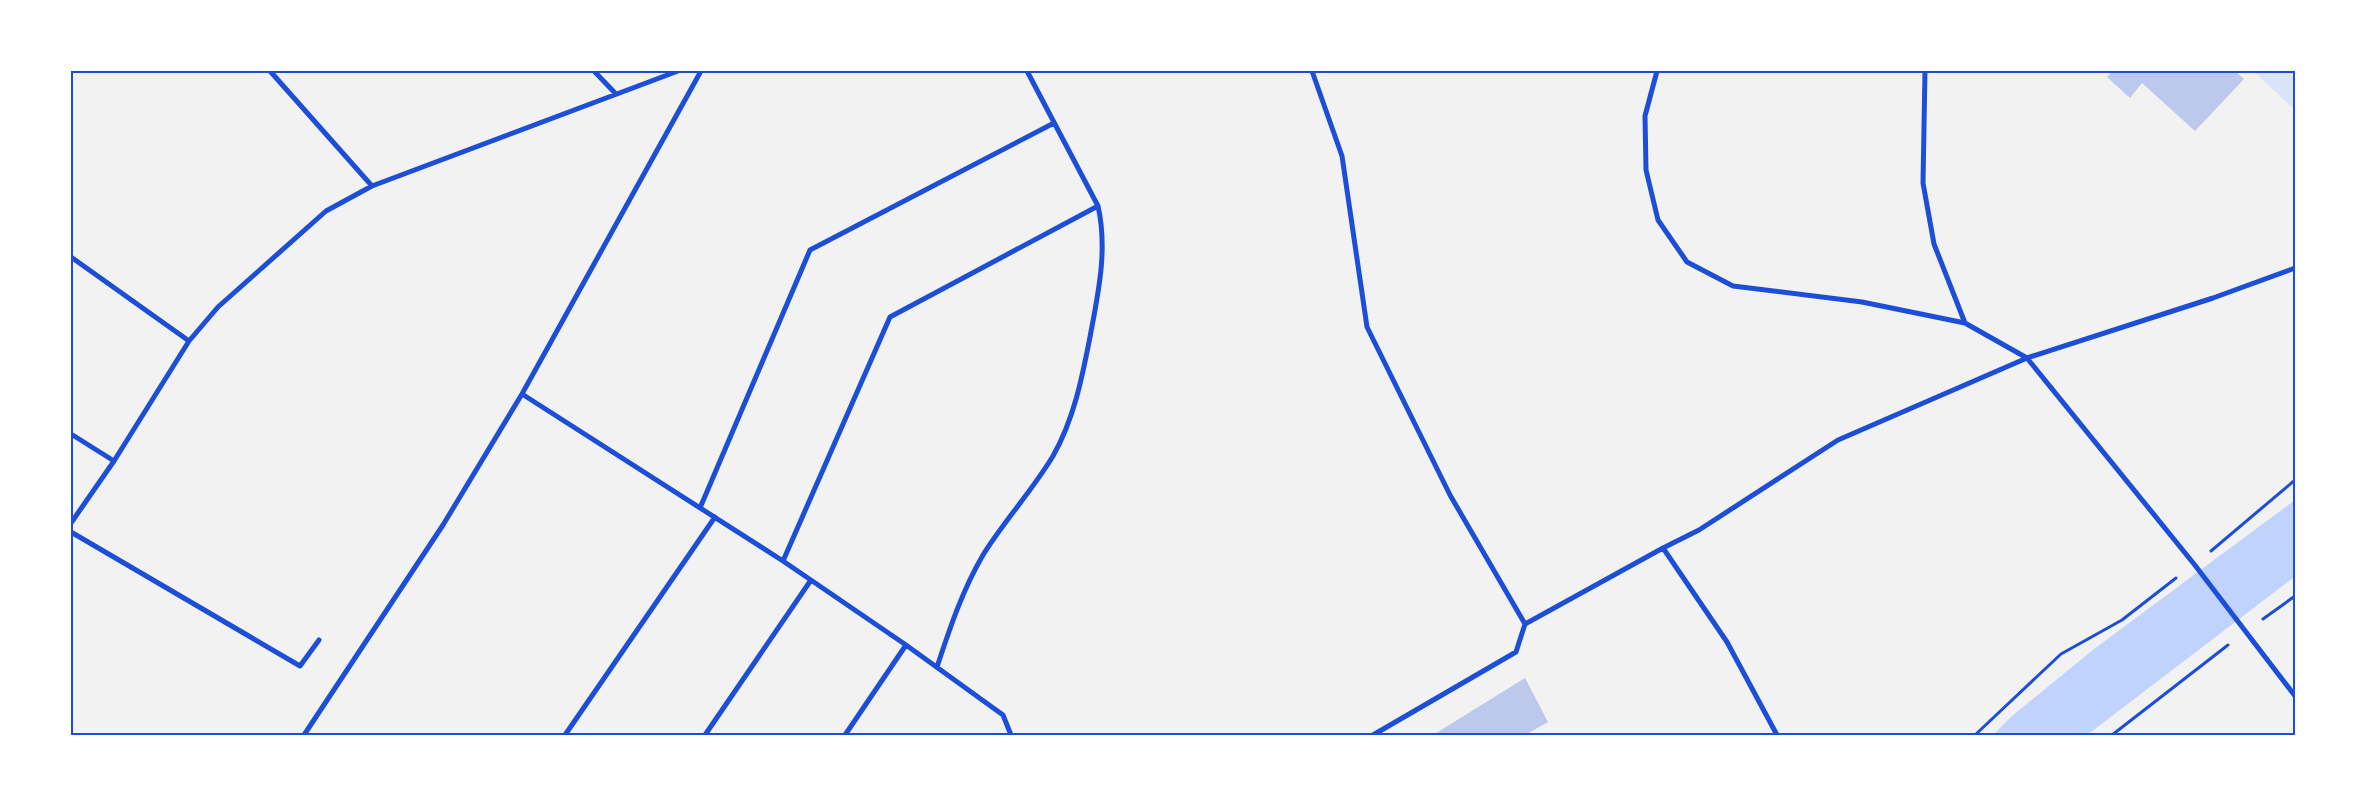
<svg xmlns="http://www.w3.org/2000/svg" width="2366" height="806" font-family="Signika,sans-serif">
  <rect width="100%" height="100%" fill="#f2f2f2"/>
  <path fill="#dbe4f7" d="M 2253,71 L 2295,71 L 2295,110 Z"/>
  <path fill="#bfd3fe" d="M 2295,500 L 2293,578 L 2087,735 L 1993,735 L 2012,716 L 2094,649 Z"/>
  <path fill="#bdc9ec" d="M 2113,71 L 2235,71 L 2244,79 L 2195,131 L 2142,83 L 2130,98 L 2107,77 Z
    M 1525,678 L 1548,722 L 1525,735 L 1433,735 Z"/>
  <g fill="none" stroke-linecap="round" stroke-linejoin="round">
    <path stroke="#1d4ed8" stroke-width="3" d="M 2211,551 L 2295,480
      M 2263,619 L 2295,596
      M 1975,735 L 2061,654 L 2122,620 L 2176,578
      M 2112,735 L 2228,645"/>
    <path stroke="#1d4ed8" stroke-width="5" d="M 270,71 L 372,186
      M 594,71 L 615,93
      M 1312,71 L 1342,156 L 1367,327 L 1450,495 L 1525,624
      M 1657,71 L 1645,116 L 1646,170 L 1658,220 L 1687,262 L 1733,286 L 1862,302 L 1965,323 L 2027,358 L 2194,564 L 2295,696
      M 1925,71 L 1923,183 L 1934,244 L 1965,323
      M 71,257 L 189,341 L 218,307 L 326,211 L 372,186 L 678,71
      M 522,394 L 783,561 L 906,645 L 1003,715 L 1011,735
      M 71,434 L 114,461
      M 700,508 L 810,250 L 1054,123
      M 71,523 L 114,461 L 189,341
      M 71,532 L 300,666 L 319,640
      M 1663,548 L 1727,642 L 1777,735
      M 783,561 L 890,317 L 1098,206
      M 937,667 C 950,628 962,591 983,555 C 1004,521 1032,491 1053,456 C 1074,419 1082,378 1090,337 C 1098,294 1108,250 1098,206 L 1027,71
      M 304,735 L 443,525 L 522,394 L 701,71
      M 565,735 L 715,517
      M 705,735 L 811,580
      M 845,735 L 906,645
      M 1373,735 L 1516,652 L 1525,624 L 1663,548 L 1699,530 L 1838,440 L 2027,358 L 2213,298 L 2295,268"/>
  </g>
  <rect width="2366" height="806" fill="none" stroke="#ffffff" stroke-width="145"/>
  <rect x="72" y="72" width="2222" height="662" fill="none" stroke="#1d4ed8" stroke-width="2"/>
</svg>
